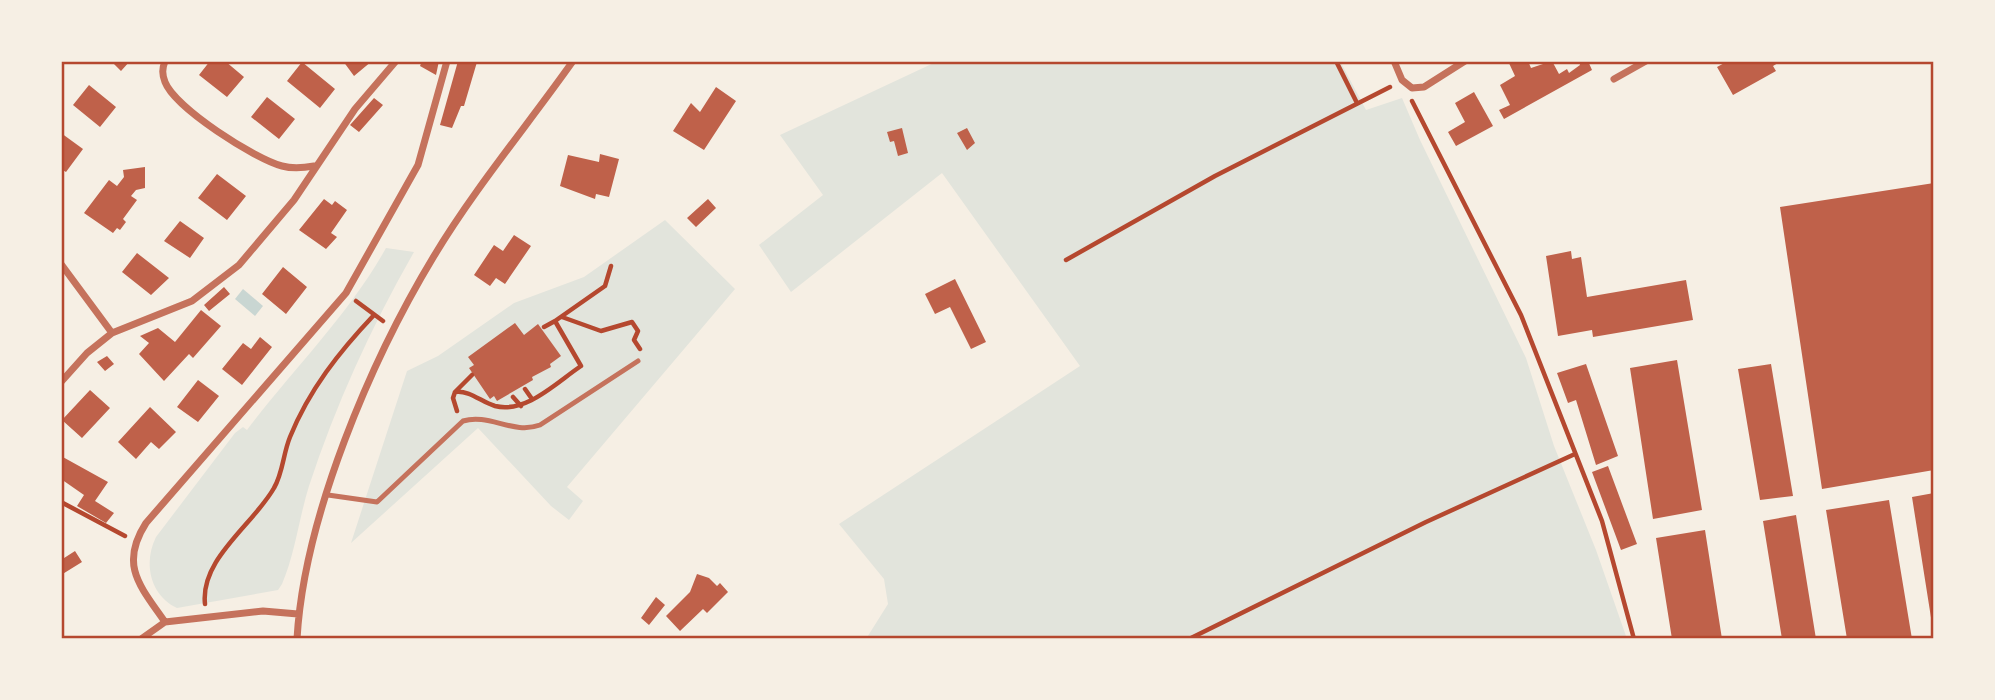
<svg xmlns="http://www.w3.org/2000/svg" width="1995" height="700" font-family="'Noto Serif',serif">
  <rect width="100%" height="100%" fill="#f6efe4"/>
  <path fill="#e2e4dc" d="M 938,61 L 1340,61 L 1366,110 L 1402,98 L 1420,140 L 1526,358 L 1554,446 L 1596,550 L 1627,639 L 866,639 L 888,604 L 884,579 L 839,524 L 1080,366 L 942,173 L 791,292 L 759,245 L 823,195 L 780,135 Z
    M 665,220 L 735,289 L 567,487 L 583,501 L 569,520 L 551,506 L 478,428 L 351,543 L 407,371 L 438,356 L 514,303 L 584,277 Z
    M 386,248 L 414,252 C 371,327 336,404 309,486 C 299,518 295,554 282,584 L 278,590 L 177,608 C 150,595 143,563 156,537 L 235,433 L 243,427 L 247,430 C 293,369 348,316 386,248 Z"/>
  <path fill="#c9d6d2" d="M 243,289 L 263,306 L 255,316 L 235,299 Z"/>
  <path fill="#bf614a" d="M 111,61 L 130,61 L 121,71 Z
    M 210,61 L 225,61 L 244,77 L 227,97 L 199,75 Z
    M 343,61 L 372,61 L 354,76 Z
    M 422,61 L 439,61 L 436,75 L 420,66 Z
    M 458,61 L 477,62 L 464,106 L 461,106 L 452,128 L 440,125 Z
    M 1508,61 L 1528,61 L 1531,68 L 1552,61 L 1559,74 L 1567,69 L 1569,73 L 1580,65 L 1579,61 L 1588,61 L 1592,70 L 1504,119 L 1499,110 L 1510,105 L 1500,85 L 1515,76 Z
    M 1728,61 L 1731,64 L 1781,61 L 1773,66 L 1776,71 L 1733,95 L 1717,67 Z
    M 302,62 L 335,89 L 320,108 L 287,81 Z
    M 89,85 L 116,107 L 100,127 L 73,105 Z
    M 716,87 L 736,101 L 704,150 L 673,131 L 691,103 L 700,112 Z
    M 1474,92 L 1493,126 L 1456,146 L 1448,132 L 1465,122 L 1455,103 Z
    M 267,97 L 295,119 L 279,139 L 251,117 Z
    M 374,98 L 383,105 L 359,132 L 350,125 Z
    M 902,128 L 908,153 L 898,156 L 894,141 L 890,142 L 887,132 Z
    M 967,128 L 975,143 L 967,150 L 957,133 Z
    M 61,133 L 83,149 L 66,172 L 61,169 Z
    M 600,154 L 619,159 L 609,197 L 596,194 L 595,199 L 560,186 L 568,155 L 599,162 Z
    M 145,167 L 145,188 L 136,190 L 131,196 L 137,200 L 123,219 L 126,222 L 120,230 L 117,228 L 113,233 L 84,213 L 109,180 L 117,186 L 124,177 L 123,170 Z
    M 217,174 L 246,196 L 227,220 L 198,198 Z
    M 1934,183 L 1934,470 L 1822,489 L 1780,207 Z
    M 324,199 L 332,205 L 335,201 L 347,210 L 331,233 L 337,237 L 326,249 L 299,230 Z
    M 708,199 L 716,208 L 696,227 L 687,218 Z
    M 180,221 L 204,238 L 190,258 L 164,241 Z
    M 514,235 L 531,246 L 505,284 L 496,278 L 490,286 L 474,275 L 494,245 L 503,251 Z
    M 1571,251 L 1572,259 L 1581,257 L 1587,297 L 1686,280 L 1693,320 L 1593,337 L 1592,330 L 1558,336 L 1546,256 Z
    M 137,253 L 169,278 L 151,295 L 122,272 Z
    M 283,267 L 307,287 L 286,314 L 262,294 Z
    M 955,279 L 986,342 L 971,349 L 950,307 L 935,314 L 925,294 Z
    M 224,287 L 230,294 L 209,311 L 204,305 Z
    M 201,310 L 221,326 L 193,358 L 189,354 L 164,381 L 139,354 L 149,343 L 140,336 L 158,328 L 175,342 Z
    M 515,323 L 524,335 L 538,324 L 561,356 L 550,364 L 551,367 L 532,377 L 533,380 L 497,401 L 494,396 L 490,399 L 469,368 L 474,365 L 468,357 Z
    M 260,337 L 272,347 L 242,385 L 222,369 L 243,343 L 251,349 Z
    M 107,356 L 114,364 L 105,371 L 97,362 Z
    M 1677,360 L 1702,510 L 1653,519 L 1630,368 Z
    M 1586,364 L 1618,456 L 1596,465 L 1576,400 L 1568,403 L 1557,373 Z
    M 1771,364 L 1793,496 L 1760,500 L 1738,369 Z
    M 198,380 L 219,396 L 198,422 L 177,407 Z
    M 90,390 L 110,408 L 82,438 L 62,420 Z
    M 150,407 L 176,432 L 159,449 L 151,442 L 136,459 L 118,442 Z
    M 61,456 L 108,482 L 95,501 L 114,513 L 106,523 L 77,506 L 84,495 L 61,479 Z
    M 1608,466 L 1637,544 L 1621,550 L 1592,472 Z
    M 1934,493 L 1934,624 L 1932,624 L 1912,497 Z
    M 1889,500 L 1912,639 L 1847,639 L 1826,510 Z
    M 1796,515 L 1816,639 L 1782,639 L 1763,521 Z
    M 1705,530 L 1722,639 L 1672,639 L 1656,538 Z
    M 75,551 L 82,562 L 61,575 L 61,560 Z
    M 697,574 L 709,578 L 717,586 L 720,583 L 728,592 L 707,613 L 703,609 L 680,631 L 666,616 L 690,592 Z
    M 656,597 L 665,605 L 649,625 L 641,618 Z"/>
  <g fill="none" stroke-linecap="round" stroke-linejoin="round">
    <path stroke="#b5482f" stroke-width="4.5" d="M 1336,61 L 1357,103
      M 1412,101 L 1521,315 L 1602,521 L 1634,639
      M 1066,260 L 1215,176 L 1390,87
      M 356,301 L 383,321
      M 562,317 L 601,331 L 632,322 L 638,331 L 634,340 L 640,349
      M 544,327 L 555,321
      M 525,389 L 532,399
      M 455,392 L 472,375
      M 513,397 L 521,406
      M 457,411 L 453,398 L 455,392 C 470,390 481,402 495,406 C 526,414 557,382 581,366 L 555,321 L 605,286 L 611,266
      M 61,502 L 125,536
      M 205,604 C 200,559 253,525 274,488 C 283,473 283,454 290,437 C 309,390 339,352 374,315
      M 1189,639 L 1426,522 L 1575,454"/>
    <path stroke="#c5725c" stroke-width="5" d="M 328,495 L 377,502 L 463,421 C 489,413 513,435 540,425 L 638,361"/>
    <path stroke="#c5725c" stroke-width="7" d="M 165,61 C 162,69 162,74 165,82 C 175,108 255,159 282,166 C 293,169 303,168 314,166
      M 1394,61 L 1402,80 L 1412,88 L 1424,87 L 1465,61
      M 1614,79 L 1646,61
      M 61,264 L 112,333 L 192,301 L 239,265 L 294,200 L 355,109 L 396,61
      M 61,382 L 87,353 L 112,333
      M 298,614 L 263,611 L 165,622 C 140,586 119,565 146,523 L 346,293 L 418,165 L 447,61
      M 141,639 L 165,622
      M 297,639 C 304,517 371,360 434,256 C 475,188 527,126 573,61"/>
  </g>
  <rect width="1995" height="700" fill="none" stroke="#f6efe4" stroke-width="126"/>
  <rect x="63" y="63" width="1869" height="574" fill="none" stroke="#b5482f" stroke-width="2.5"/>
</svg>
